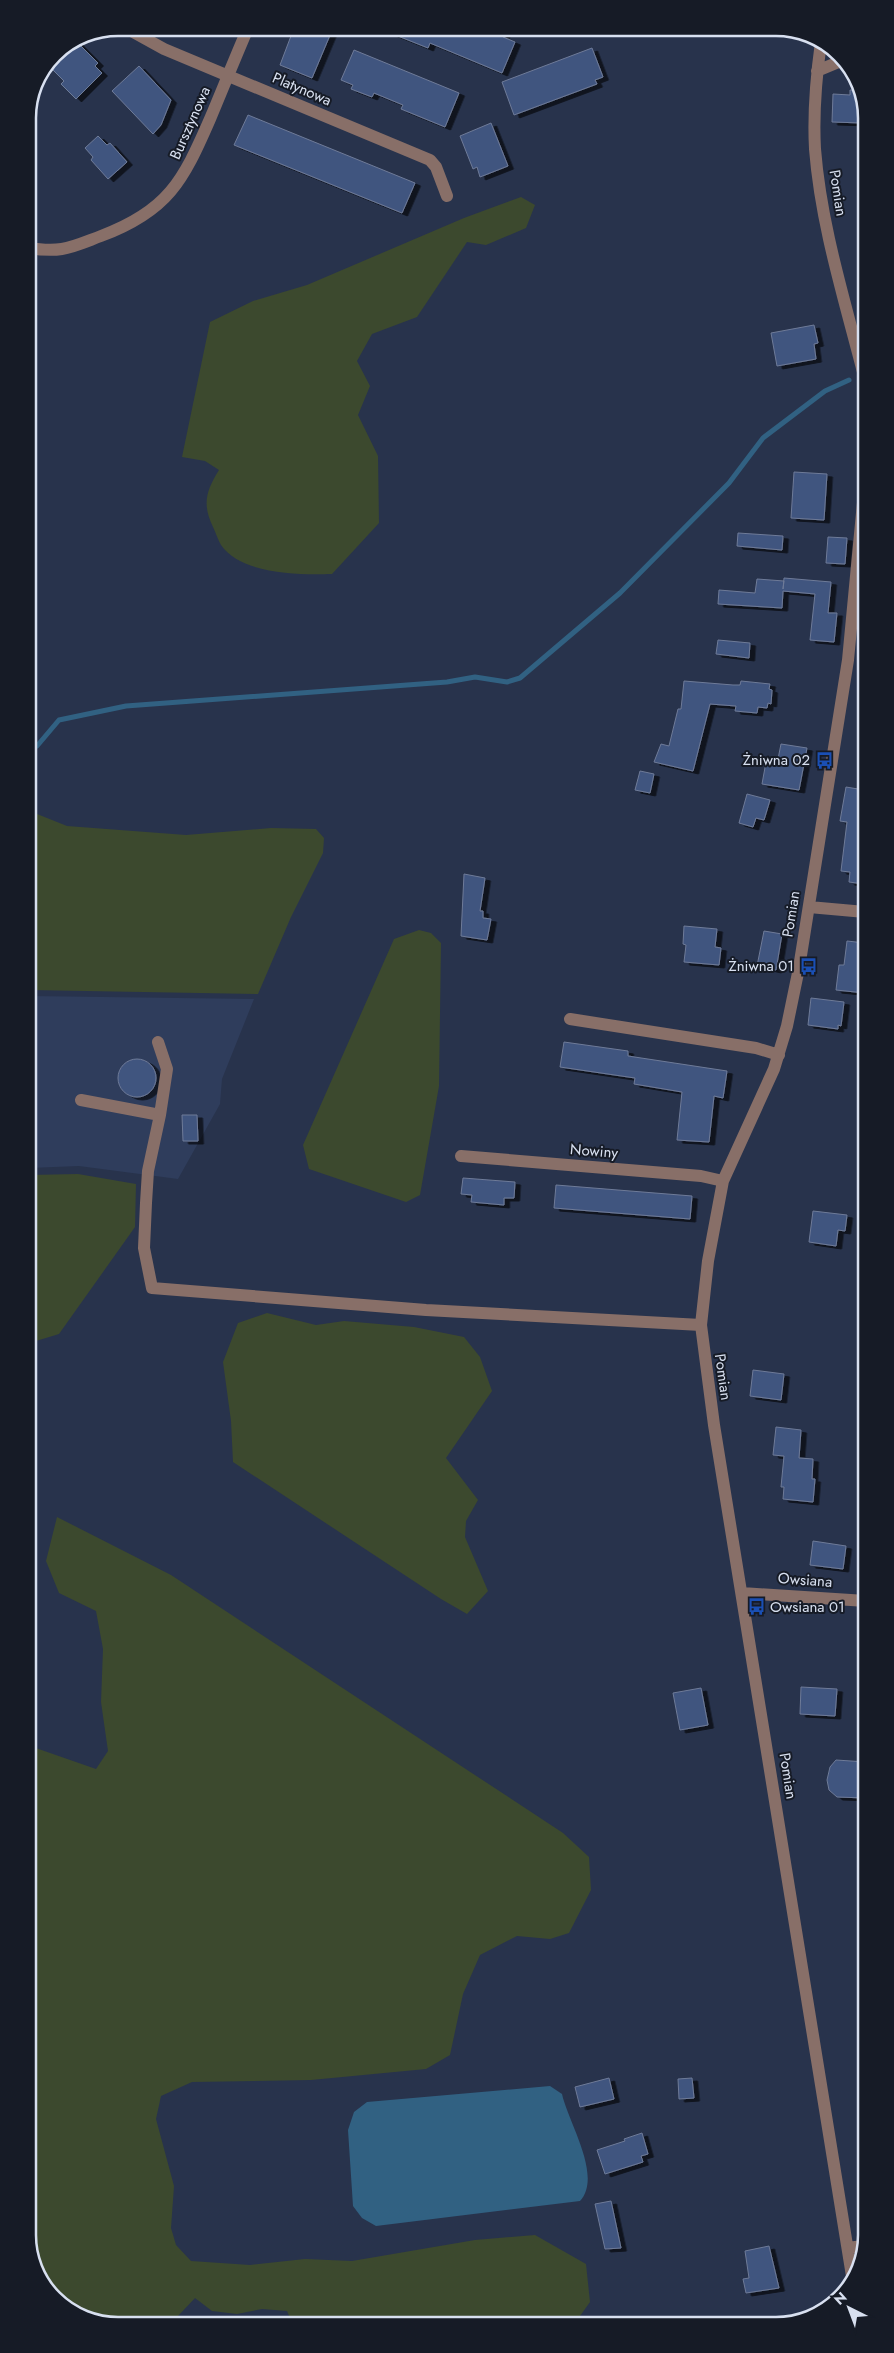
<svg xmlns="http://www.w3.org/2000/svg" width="894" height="2353" font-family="Jost,sans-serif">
  <defs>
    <filter id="shadow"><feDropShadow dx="5.5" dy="3" stdDeviation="0" flood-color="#0009"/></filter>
  </defs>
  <rect width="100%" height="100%" fill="#28334c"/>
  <path fill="#2f3d5c" d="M 29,996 L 254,999 L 222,1079 L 220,1104 L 178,1179 L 79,1166 L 29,1168 Z"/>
  <path fill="#3c492e" d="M 521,197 L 535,205 L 526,228 L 486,245 L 467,242 L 417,317 L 372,334 L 357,361 L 370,386 L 358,415 L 378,456 L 379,523 L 332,574 C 300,575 242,575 221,545 C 218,540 216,533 213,527 C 202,504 206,491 219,470 L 205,461 L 182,457 L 210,322 L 253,301 L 307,285 L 464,218 Z
    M 29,792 L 32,792 L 37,814 L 67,826 L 186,835 L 271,828 L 316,829 L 324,838 L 323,853 L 291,917 L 258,994 L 29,990 Z
    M 419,930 L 431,933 L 441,943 L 439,1086 L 420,1195 L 406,1202 L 309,1169 L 303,1145 L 394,939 Z
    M 78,1174 L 136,1184 L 135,1227 L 59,1334 L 36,1341 L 29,1339 L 29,1175 Z
    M 267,1313 L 316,1325 L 344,1321 L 414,1327 L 464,1337 L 480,1357 L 492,1391 L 446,1458 L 478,1500 L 466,1521 L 465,1537 L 488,1591 L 467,1614 L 441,1599 L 233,1462 L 231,1421 L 223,1362 L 238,1323 Z
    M 57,1517 L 171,1575 L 563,1833 L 589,1857 L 591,1890 L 569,1933 L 550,1939 L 517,1936 L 480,1955 L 463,1994 L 450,2055 L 426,2069 L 311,2080 L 192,2082 L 161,2096 L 156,2119 L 174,2186 L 171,2228 L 176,2245 L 191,2261 L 250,2265 L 305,2259 L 352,2261 L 475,2240 L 535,2235 L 586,2264 L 590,2302 L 575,2323 L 293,2325 L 287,2311 L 262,2309 L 237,2314 L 212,2311 L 195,2298 L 178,2316 L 163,2325 L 138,2316 L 133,2325 L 112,2325 L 59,2303 L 31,2258 L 30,1746 L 96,1769 L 108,1751 L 101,1702 L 103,1649 L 96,1611 L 59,1593 L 46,1561 Z"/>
  <path fill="#316182" d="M 550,2086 L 562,2094 C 568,2122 603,2176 580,2201 L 376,2226 L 362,2218 L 353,2206 L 348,2130 L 354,2112 L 367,2102 Z"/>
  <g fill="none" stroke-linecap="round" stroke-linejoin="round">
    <path stroke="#316182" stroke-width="5" d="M 29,748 L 37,746 L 59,720 L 126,706 L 447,682 L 475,677 L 507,682 L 520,678 L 620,593 L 729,483 L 763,438 L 825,391 L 849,380"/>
  </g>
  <path fill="#41547f" stroke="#6e7b98" filter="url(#shadow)" d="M 294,28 L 333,28 L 312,78 L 280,65 Z
    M 378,28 L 507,28 L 503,37 L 515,42 L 502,73 L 430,43 L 428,48 Z
    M 75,40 L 98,63 L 95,66 L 102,73 L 76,99 L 61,84 L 64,81 L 49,66 L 54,54 Z
    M 592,48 L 603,77 L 595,80 L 597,84 L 514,115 L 502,82 Z
    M 354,50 L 459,93 L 445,127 L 401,109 L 403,105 L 374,93 L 372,97 L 351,89 L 353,85 L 341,80 Z
    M 139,66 L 171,100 L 161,125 L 153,134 L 112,91 Z
    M 850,90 L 861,91 L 863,95 L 863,123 L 832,122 L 833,94 L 850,95 Z
    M 248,115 L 415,183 L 402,213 L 234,145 Z
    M 491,123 L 508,166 L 480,177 L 477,167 L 473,169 L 460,136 Z
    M 98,136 L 107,145 L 110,143 L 127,162 L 108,179 L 91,160 L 93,157 L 85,148 Z
    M 814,325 L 818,343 L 814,344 L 816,359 L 777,366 L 771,333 Z
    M 794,472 L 827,474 L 824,520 L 791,518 Z
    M 738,533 L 783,536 L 782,550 L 737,546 Z
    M 828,537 L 847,538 L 845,564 L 826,563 Z
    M 784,578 L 831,582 L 828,613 L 837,613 L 834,642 L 810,640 L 815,594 L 783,591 L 782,608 L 718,604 L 719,590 L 755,593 L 757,579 L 784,581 L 783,589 Z
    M 718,640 L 750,643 L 749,658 L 716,654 Z
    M 684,681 L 733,685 L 740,685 L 741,681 L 770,684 L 769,689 L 772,690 L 771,704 L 768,703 L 767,708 L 758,707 L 757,713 L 735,711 L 736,706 L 710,704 L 693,771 L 654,762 L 661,744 L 669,746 L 678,709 L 681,709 Z
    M 781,744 L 807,748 L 799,790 L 762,784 L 766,762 L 777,764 Z
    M 640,771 L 654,774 L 650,793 L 635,790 Z
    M 846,787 L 864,790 L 864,884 L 849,882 L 850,872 L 841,871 L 847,822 L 840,821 Z
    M 747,794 L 770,800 L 764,820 L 756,818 L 753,827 L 739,823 Z
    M 464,874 L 485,878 L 480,911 L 483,911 L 483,918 L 491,919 L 487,940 L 461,936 Z
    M 684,926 L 717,929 L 715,947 L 721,948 L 719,965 L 684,962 L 686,945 L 683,944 Z
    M 764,931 L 782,934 L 776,970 L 757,966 Z
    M 847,941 L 865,943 L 865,993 L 836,990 L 839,965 L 844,965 Z
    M 811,998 L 844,1002 L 841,1026 L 838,1025 L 838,1029 L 808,1025 Z
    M 564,1042 L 628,1051 L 628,1056 L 727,1071 L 723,1098 L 714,1096 L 709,1142 L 677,1140 L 682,1092 L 634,1084 L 635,1078 L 560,1067 Z
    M118 1078a19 19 0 1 1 38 0a19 19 0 1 1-38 0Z
    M 182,1115 L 197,1115 L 198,1141 L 183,1141 Z
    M 463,1178 L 515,1182 L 514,1198 L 504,1198 L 504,1205 L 471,1202 L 472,1195 L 461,1194 Z
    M 556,1185 L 692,1196 L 690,1219 L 554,1208 Z
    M 813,1211 L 847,1215 L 845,1231 L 838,1230 L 836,1246 L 809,1242 Z
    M 753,1370 L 784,1374 L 781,1400 L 750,1396 Z
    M 776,1427 L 801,1430 L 799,1458 L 813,1459 L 812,1479 L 815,1479 L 813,1502 L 783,1499 L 784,1487 L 781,1487 L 784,1456 L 773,1455 Z
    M 813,1541 L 846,1546 L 843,1569 L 810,1565 Z
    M 801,1687 L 837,1689 L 835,1716 L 800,1714 Z
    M 701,1688 L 708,1725 L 680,1730 L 673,1693 Z
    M 836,1760 L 866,1762 L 866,1798 L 837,1797 L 829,1790 L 827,1780 L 830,1767 Z
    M 609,2078 L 614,2099 L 580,2107 L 575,2087 Z
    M 692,2078 L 694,2098 L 679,2099 L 678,2079 Z
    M 642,2133 L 648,2154 L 641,2156 L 643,2162 L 605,2174 L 597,2150 L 625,2141 L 624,2139 Z
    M 611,2201 L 621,2248 L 605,2249 L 595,2204 Z
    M 769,2246 L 779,2288 L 746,2293 L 743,2279 L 749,2278 L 745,2251 Z"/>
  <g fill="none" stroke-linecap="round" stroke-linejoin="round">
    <path stroke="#886f68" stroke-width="12" d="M 126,28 L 164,49 L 430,160 L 436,167 L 447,196
      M 821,42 C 816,78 813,113 815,149 C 821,226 845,301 864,376
      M 817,71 L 841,61
      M 28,248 C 62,253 69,248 101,236 C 168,211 183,181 210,119 C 223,88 235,58 248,28
      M 809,907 L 865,912
      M 570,1019 L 756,1048 L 779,1055
      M 81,1100 L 160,1115 L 167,1069 L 158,1042
      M 160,1115 L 148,1171 L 146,1203 L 144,1248 L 152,1288 L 426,1310 L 701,1325
      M 461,1156 L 701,1176 L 723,1181
      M 742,1593 L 866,1601
      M 848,2248 L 863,2246
      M 852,2276 L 714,1425 L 701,1325 L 708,1261 L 723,1181 L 774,1069 L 787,1026 L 799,968 L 848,660 L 864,492"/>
  </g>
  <defs>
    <symbol id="bus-bare" viewBox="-9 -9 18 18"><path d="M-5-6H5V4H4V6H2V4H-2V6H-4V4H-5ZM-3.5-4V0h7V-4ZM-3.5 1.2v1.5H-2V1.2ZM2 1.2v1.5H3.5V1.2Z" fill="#1a4fb4" stroke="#161b26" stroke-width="2.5" paint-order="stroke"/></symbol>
  </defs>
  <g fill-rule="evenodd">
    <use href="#bus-bare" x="812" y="748" width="25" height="25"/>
    <use href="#bus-bare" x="796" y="954" width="25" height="25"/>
    <use href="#bus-bare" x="744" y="1594" width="25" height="25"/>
  </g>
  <g text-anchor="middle" stroke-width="4" stroke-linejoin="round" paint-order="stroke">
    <g font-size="15" fill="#d8e0f0" stroke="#161b26">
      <text transform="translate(302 89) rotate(23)" y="5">Platynowa</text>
      <text transform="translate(190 123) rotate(-66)" y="5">Bursztynowa</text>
      <text transform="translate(838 193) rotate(81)" y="5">Pomian</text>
      <text transform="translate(791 914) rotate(-81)" y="5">Pomian</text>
      <text transform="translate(594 1151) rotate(5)" y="5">Nowiny</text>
      <text transform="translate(723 1377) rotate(82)" y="5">Pomian</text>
      <text transform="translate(805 1580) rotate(4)" y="5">Owsiana</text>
      <text transform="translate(788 1776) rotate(81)" y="5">Pomian</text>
    </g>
    <g font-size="15" fill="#d8e0f0" stroke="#161b26" text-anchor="end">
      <text x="810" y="765">Żniwna 02</text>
      <text x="794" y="971">Żniwna 01</text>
      <text x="770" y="1612" text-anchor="start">Owsiana 01</text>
    </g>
  </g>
  <path d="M0 0H894V2353H0ZM118 36H776A82 82 0 0 1 858 118V2235A82 82 0 0 1 776 2317H118A82 82 0 0 1 36 2235V118A82 82 0 0 1 118 36Z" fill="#161b26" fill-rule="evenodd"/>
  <path fill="none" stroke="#d8e0f0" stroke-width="2.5" d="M118 36H776A82 82 0 0 1 858 118V2235A82 82 0 0 1 776 2317H118A82 82 0 0 1 36 2235V118A82 82 0 0 1 118 36Z"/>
  <g transform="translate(849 2308) rotate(318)" stroke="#161b26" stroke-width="4" paint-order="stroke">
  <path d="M0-4L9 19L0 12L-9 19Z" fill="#d8e0f0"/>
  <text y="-8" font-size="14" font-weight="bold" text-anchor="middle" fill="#d8e0f0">N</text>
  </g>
</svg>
